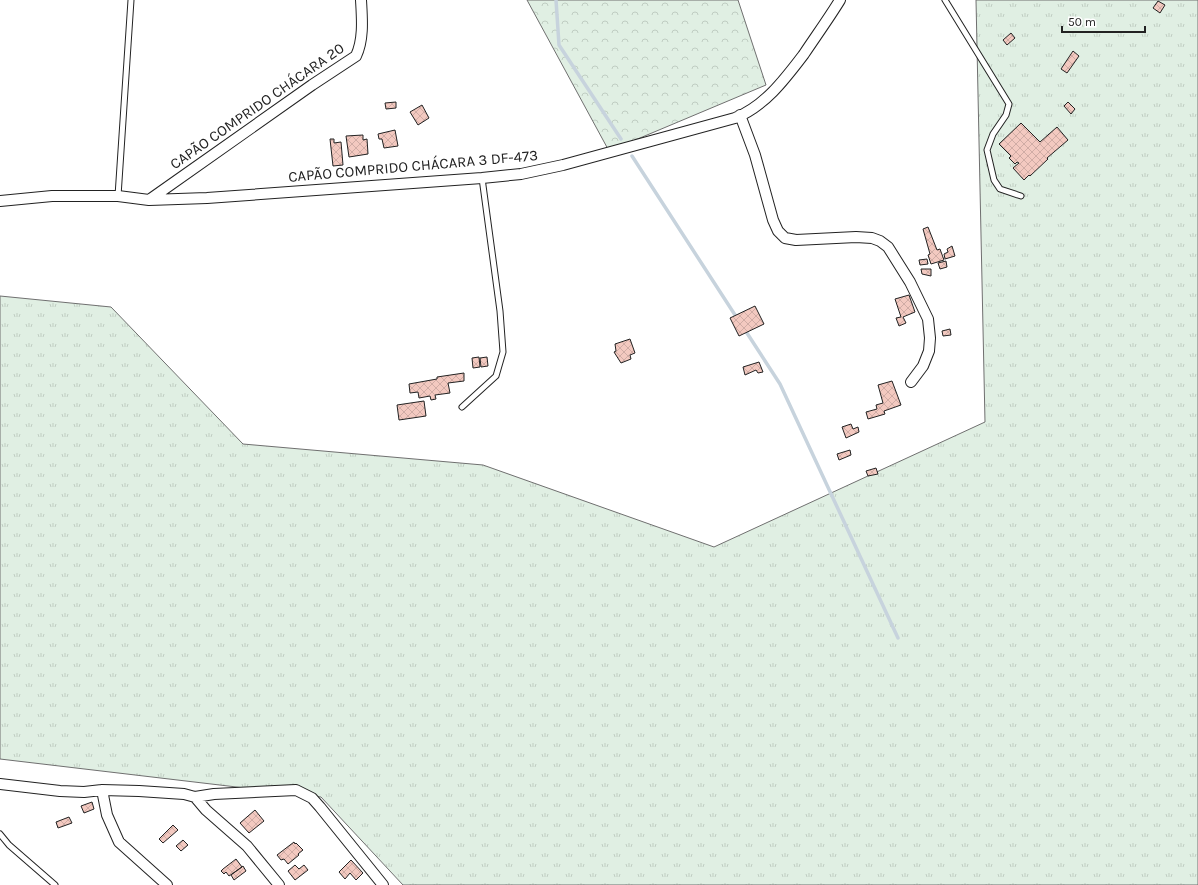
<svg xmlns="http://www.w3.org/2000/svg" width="1198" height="885" font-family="Karla,sans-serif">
  <defs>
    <pattern id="grass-tufts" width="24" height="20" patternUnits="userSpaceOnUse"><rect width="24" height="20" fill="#e0efe3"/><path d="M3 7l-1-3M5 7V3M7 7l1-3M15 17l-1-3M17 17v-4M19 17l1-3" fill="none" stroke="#c0cdc2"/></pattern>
    <pattern id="forest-crowns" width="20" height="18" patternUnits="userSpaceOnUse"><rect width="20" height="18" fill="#e0efe3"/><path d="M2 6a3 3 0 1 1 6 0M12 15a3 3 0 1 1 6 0" fill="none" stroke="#c0cdc2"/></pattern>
    <pattern id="building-cross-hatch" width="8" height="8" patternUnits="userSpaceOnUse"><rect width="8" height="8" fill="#f3c9c0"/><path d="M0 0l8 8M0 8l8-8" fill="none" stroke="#d0aca5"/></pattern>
  </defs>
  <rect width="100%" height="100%" fill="#fff"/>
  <path fill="url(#grass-tufts)" stroke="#6f6f6f" d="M 976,0 L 1198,0 L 1198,885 L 403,885 L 321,797 L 0,759 L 0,296 L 111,307 L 243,444 L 483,465 L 714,547 L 985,422 Z"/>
  <path fill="url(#forest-crowns)" stroke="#6f6f6f" d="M 527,0 L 738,0 L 766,85 L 609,151 Z"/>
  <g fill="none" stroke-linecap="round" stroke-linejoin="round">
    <path stroke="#c7d3dd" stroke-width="3.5" d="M 556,0 L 559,45 L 621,139
      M 632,156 L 737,318
      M 745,330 L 780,384 L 898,638"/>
  </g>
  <path fill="url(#building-cross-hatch)" stroke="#222" d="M 1158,1 L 1165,5 L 1160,13 L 1153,8 Z
    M 1011,33 L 1015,38 L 1007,45 L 1003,40 Z
    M 1073,51 L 1079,56 L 1067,73 L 1061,69 Z
    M 396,102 L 396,108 L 386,109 L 385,103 Z
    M 1068,102 L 1075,109 L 1071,114 L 1064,106 Z
    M 422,105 L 429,118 L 418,125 L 410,112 Z
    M 1021,123 L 1040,142 L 1057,127 L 1068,140 L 1047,158 L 1048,159 L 1030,176 L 1029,175 L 1024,180 L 1013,168 L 1019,163 L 1017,162 L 1015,164 L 1009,158 L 1011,156 L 999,144 Z
    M 395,130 L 398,146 L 384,148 L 382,139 L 379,139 L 378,134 Z
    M 363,135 L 363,140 L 367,139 L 368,154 L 349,157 L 346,136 Z
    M 330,139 L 334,139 L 334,143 L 341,142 L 343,165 L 333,166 Z
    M 928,227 L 937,250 L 940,249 L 944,260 L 931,264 L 928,255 L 930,254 L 923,229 Z
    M 952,246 L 955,256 L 945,259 L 944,254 L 948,252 L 947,249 Z
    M 927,259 L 928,264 L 920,265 L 919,260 Z
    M 946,261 L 947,267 L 940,269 L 938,263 Z
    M 921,269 L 931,269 L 931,276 L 922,274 Z
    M 909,295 L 915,312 L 903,317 L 906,323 L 899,326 L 896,318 L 901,317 L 895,299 Z
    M 755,306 L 764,324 L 739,336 L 730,318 Z
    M 950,329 L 951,335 L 943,336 L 942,331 Z
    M 630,339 L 635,353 L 630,355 L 631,359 L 621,363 L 614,352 L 616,351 L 615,344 Z
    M 479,357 L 480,367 L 473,368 L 472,358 Z
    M 487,357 L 488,366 L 481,367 L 480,358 Z
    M 759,362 L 763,372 L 758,373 L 756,370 L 745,375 L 743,367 Z
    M 464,373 L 464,381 L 448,383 L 450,393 L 435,395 L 436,399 L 431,400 L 430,396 L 419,398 L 418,392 L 410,393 L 409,384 L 437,379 L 437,377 Z
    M 892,381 L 901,405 L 884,411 L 885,414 L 868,419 L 866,412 L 877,409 L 876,405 L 883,403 L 878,385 Z
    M 424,401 L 426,416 L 399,420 L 397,405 Z
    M 851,424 L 853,429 L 858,427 L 859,432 L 846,438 L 842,427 Z
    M 850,450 L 851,455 L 839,460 L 837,454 Z
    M 876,468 L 878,474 L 868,476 L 866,471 Z
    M 92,802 L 94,809 L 84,813 L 81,806 Z
    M 255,810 L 264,821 L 249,833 L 240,823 Z
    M 69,817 L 72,823 L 58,828 L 56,822 Z
    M 173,825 L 178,830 L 163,843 L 159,839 Z
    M 183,840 L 188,845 L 181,851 L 176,846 Z
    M 294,842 L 295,844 L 296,843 L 303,850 L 298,854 L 299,855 L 288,864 L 284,859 L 281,860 L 277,855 Z
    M 236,859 L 242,867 L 229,876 L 226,872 L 224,874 L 221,871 L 223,869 Z
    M 351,860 L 363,873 L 356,880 L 350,873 L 345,879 L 339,872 Z
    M 295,865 L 299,869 L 304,865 L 308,870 L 295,880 L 288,871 Z
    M 243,866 L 246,871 L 234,880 L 231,875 Z"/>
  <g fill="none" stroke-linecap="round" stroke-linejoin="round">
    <defs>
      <path id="lane" d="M 945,0 L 1009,104 L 1006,115 L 993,134 L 987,150 L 994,180 L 1000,189 L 1021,196
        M 118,196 L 131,0
        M 462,407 L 496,376 L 503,352 L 500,311 L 482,178
        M 0,834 L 9,845 L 55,885"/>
      <path id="street" d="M 740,115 L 755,155 L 773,220 L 778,231 L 785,238 L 796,240 L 856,237 L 872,238 L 880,241 L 888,247 L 910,282 L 928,319 L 930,338 L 929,351 L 923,366 L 911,382
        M 149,200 L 312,85 L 356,56 C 364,39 362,18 361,0
        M 0,201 L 52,196 L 118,196 L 149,200 L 207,198 L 482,178 L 521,174 L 563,165 L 735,118 C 765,106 785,79 804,54 C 816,36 829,18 840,0
        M 0,784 L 60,791 L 84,792 L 102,790 L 139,791 L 184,794 L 195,797 L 214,794 L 296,790 L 312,798 L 320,807 L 383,885
        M 102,790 L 107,815 L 119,842 L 167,885
        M 195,797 L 206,810 L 247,846 L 279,885"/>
    </defs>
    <use href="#lane" stroke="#222" stroke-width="7"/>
    <use href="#street" stroke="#222" stroke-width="12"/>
    <use href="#lane" stroke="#fff" stroke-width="5"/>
    <use href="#street" stroke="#fff" stroke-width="10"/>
  </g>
  <g text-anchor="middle" stroke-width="3" stroke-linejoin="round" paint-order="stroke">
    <g font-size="15" fill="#222" stroke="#fff">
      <text transform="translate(257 106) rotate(-35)" y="5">CAPÃO COMPRIDO CHÁCARA 20</text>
      <text transform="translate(413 166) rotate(-5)" y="5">CAPÃO COMPRIDO CHÁCARA 3 DF-473</text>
    </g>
  </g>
  <path d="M1062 26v6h83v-6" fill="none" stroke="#222222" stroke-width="2"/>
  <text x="1068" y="26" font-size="12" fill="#222222" stroke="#ffffff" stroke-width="3" paint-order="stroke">50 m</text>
</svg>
